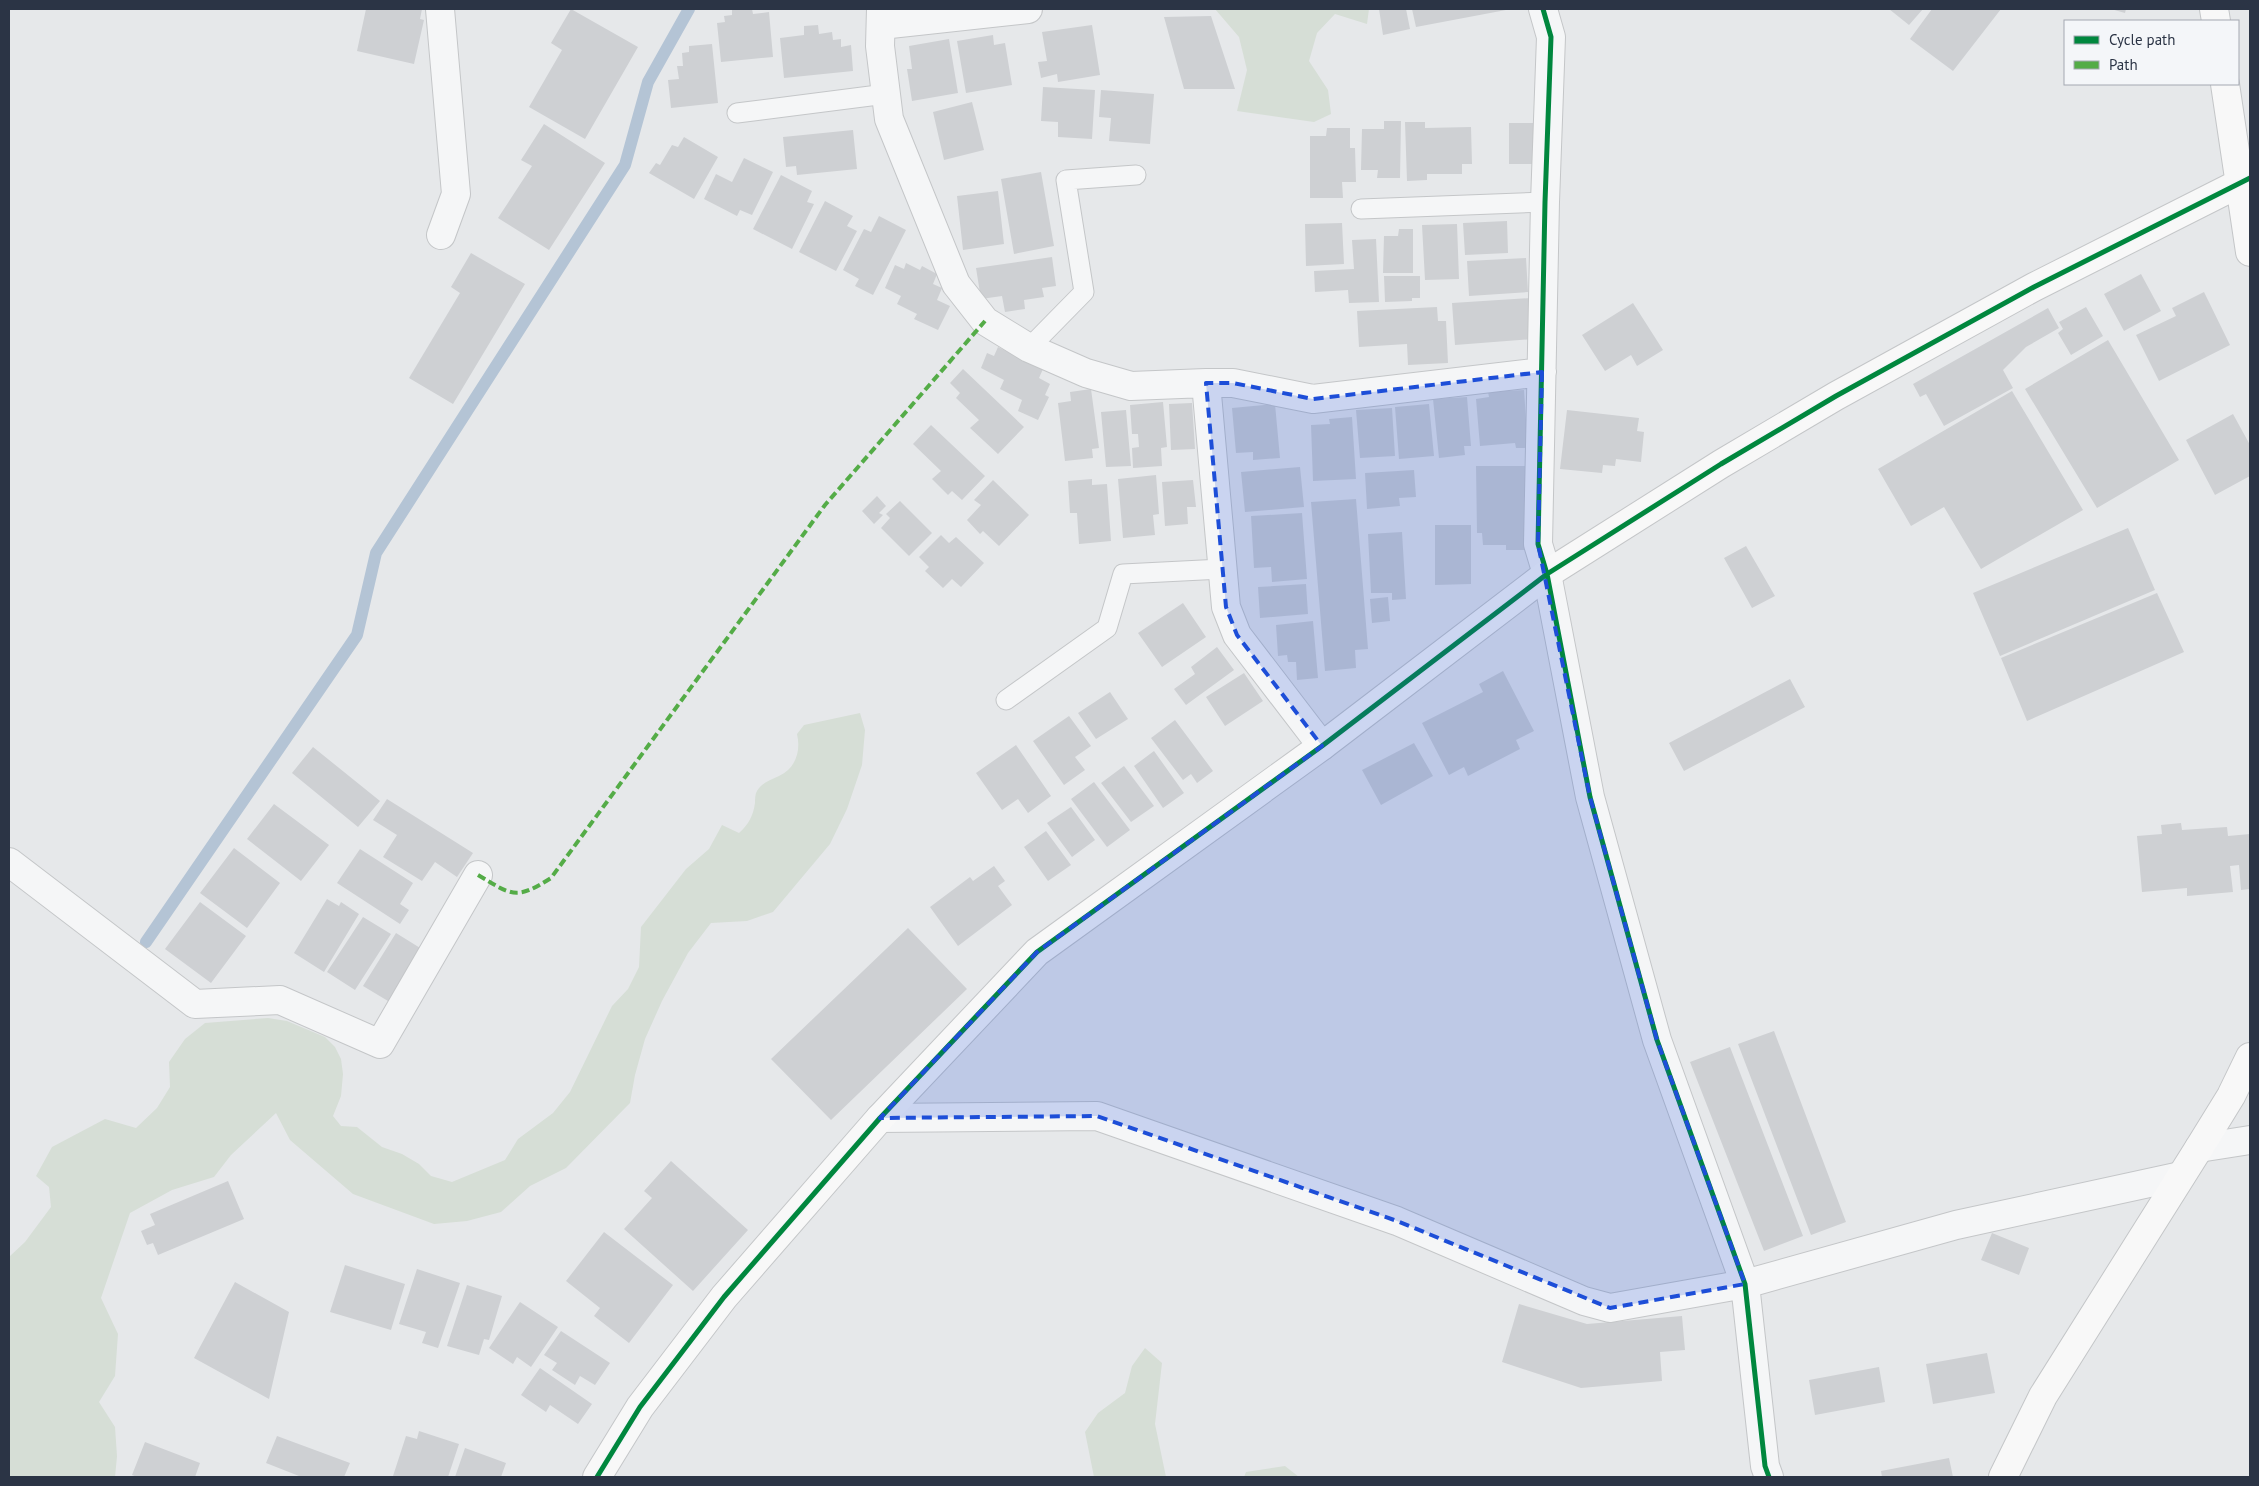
<svg xmlns="http://www.w3.org/2000/svg" width="2259" height="1486" font-family="'PT Sans',sans-serif">
  <rect width="100%" height="100%" fill="#e6e8ea"/>
  <path fill="#d6ded6" d="M 1215,9 L 1369,9 L 1367,24 L 1335,14 L 1317,33 L 1309,61 L 1328,90 L 1331,114 L 1314,122 L 1237,111 L 1247,70 L 1239,37 Z
    M 860,713 L 865,730 L 862,765 L 847,809 L 830,844 L 773,912 L 747,921 L 711,923 L 688,953 L 662,1001 L 645,1039 L 635,1075 L 630,1103 L 566,1168 L 530,1186 L 501,1212 L 467,1221 L 434,1224 L 353,1194 L 290,1140 L 276,1113 L 231,1155 L 214,1177 L 172,1190 L 130,1213 L 101,1298 L 118,1334 L 115,1376 L 99,1402 L 115,1427 L 117,1456 L 115,1477 L 9,1477 L 9,1257 L 25,1242 L 51,1207 L 49,1187 L 36,1176 L 52,1147 L 105,1119 L 136,1128 L 157,1108 L 170,1087 L 169,1062 L 185,1039 L 205,1023 L 268,1018 L 287,1021 L 325,1037 L 335,1047 L 341,1059 L 343,1074 L 341,1096 L 333,1116 L 341,1126 L 357,1127 L 382,1147 L 402,1154 L 419,1164 L 431,1176 L 452,1182 L 505,1160 L 518,1139 L 553,1113 L 570,1092 L 612,1006 L 628,989 L 639,967 L 641,927 L 686,869 L 709,849 L 722,825 L 739,833 C 749,824 753,816 755,803 C 755,799 755,794 757,791 C 762,782 771,780 779,776 C 796,768 801,751 797,734 L 804,725 Z
    M 1145,1348 L 1162,1363 L 1155,1424 L 1166,1477 L 1094,1477 L 1085,1432 L 1098,1413 L 1125,1393 L 1132,1366 Z
    M 1285,1466 L 1299,1477 L 1244,1477 L 1246,1472 Z"/>
  <g fill="none" stroke-linecap="round" stroke-linejoin="round">
    <path stroke="#b4c4d5" stroke-width="12" d="M 146,942 L 357,635 L 376,553 L 625,165 L 648,82 L 689,9"/>
  </g>
  <path fill="#ced0d3" d="M 366,9 L 422,9 L 420,19 L 424,20 L 414,64 L 357,51 Z
    M 571,9 L 638,47 L 585,139 L 529,107 L 562,50 L 551,43 Z
    M 752,9 L 753,14 L 769,12 L 773,57 L 721,62 L 717,23 L 725,22 L 724,16 L 732,15 L 732,10 Z
    M 1379,9 L 1406,9 L 1410,29 L 1383,35 Z
    M 1412,9 L 1506,9 L 1506,10 L 1416,27 Z
    M 1889,9 L 1923,9 L 1909,25 Z
    M 1932,9 L 2001,9 L 1953,71 L 1910,39 Z
    M 2111,9 L 2126,9 L 2125,13 Z
    M 1211,16 L 1235,89 L 1184,89 L 1164,17 Z
    M 818,25 L 819,34 L 832,32 L 833,40 L 841,39 L 841,47 L 851,45 L 853,71 L 784,78 L 780,38 L 804,35 L 804,26 Z
    M 1092,25 L 1100,75 L 1058,82 L 1057,74 L 1041,78 L 1038,62 L 1047,61 L 1042,32 Z
    M 993,35 L 994,45 L 1005,43 L 1012,85 L 966,93 L 957,41 Z
    M 949,39 L 958,93 L 912,101 L 907,69 L 912,69 L 909,46 Z
    M 712,44 L 718,103 L 671,108 L 668,80 L 679,79 L 677,66 L 683,66 L 682,53 L 689,52 L 689,46 Z
    M 1043,87 L 1095,90 L 1092,139 L 1058,137 L 1058,122 L 1041,121 Z
    M 1101,90 L 1154,94 L 1150,144 L 1109,141 L 1111,118 L 1099,117 Z
    M 972,102 L 984,150 L 944,160 L 933,112 Z
    M 1384,121 L 1401,121 L 1400,178 L 1377,178 L 1378,170 L 1361,170 L 1362,129 L 1384,129 Z
    M 1405,122 L 1425,122 L 1425,128 L 1471,127 L 1472,164 L 1462,164 L 1462,174 L 1427,174 L 1427,180 L 1407,181 Z
    M 1509,123 L 1541,123 L 1540,164 L 1509,164 Z
    M 544,124 L 605,163 L 549,250 L 498,218 L 532,166 L 521,160 Z
    M 1327,128 L 1350,128 L 1350,148 L 1355,148 L 1356,182 L 1342,182 L 1343,198 L 1310,198 L 1310,136 L 1326,136 Z
    M 853,130 L 857,169 L 797,175 L 796,166 L 786,167 L 783,137 Z
    M 684,137 L 718,157 L 694,199 L 649,173 L 656,163 L 660,165 L 672,145 L 678,147 Z
    M 744,158 L 773,172 L 752,215 L 740,210 L 737,216 L 704,199 L 716,174 L 732,182 Z
    M 1041,172 L 1054,246 L 1014,254 L 1001,179 Z
    M 781,175 L 812,191 L 807,202 L 814,204 L 792,249 L 753,229 Z
    M 998,191 L 1004,244 L 963,250 L 957,196 Z
    M 825,201 L 853,216 L 847,226 L 857,231 L 836,271 L 799,252 Z
    M 879,216 L 906,230 L 873,295 L 855,286 L 859,279 L 843,270 L 864,229 L 871,232 Z
    M 1507,221 L 1508,253 L 1465,255 L 1463,223 Z
    M 1342,223 L 1344,264 L 1306,266 L 1305,224 Z
    M 1457,224 L 1459,279 L 1425,280 L 1422,225 Z
    M 1399,229 L 1413,229 L 1413,273 L 1383,273 L 1384,236 L 1398,236 Z
    M 1376,239 L 1379,302 L 1349,303 L 1348,290 L 1315,292 L 1314,271 L 1354,269 L 1352,240 Z
    M 471,253 L 525,284 L 453,404 L 409,378 L 460,293 L 451,287 Z
    M 1052,257 L 1056,286 L 1042,288 L 1044,297 L 1024,300 L 1025,309 L 1005,312 L 1002,296 L 981,299 L 976,268 Z
    M 1526,258 L 1528,292 L 1469,296 L 1467,261 Z
    M 906,263 L 920,270 L 922,266 L 937,274 L 933,284 L 942,288 L 937,300 L 950,306 L 938,330 L 914,319 L 917,314 L 897,304 L 901,296 L 885,288 L 895,265 L 904,269 Z
    M 2141,274 L 2161,311 L 2124,331 L 2104,294 Z
    M 1384,276 L 1420,276 L 1420,298 L 1412,298 L 1412,301 L 1385,302 Z
    M 2204,292 L 2230,345 L 2159,381 L 2136,335 L 2176,316 L 2172,308 Z
    M 1531,298 L 1534,339 L 1455,345 L 1452,303 Z
    M 1633,303 L 1663,350 L 1637,366 L 1631,355 L 1605,371 L 1582,335 Z
    M 1437,307 L 1438,321 L 1446,321 L 1448,363 L 1408,365 L 1407,344 L 1359,347 L 1357,311 Z
    M 2086,307 L 2103,336 L 2071,355 L 2058,333 L 2063,329 L 2059,322 Z
    M 2048,308 L 2059,328 L 2026,347 L 2003,370 L 2013,388 L 1944,426 L 1926,394 L 1920,397 L 1913,384 Z
    M 2108,340 L 2179,460 L 2097,508 L 2025,389 Z
    M 998,347 L 1043,369 L 1039,378 L 1050,384 L 1045,395 L 1049,397 L 1038,420 L 1018,411 L 1022,400 L 1000,389 L 1004,380 L 981,368 L 987,353 L 994,356 Z
    M 963,369 L 1024,427 L 998,454 L 970,428 L 979,420 L 956,398 L 960,393 L 950,383 Z
    M 1091,389 L 1099,448 L 1092,449 L 1093,458 L 1065,461 L 1058,403 L 1071,401 L 1070,392 Z
    M 1524,390 L 1528,448 L 1516,448 L 1515,443 L 1480,446 L 1476,399 L 1489,397 L 1488,392 Z
    M 2012,391 L 2083,510 L 1981,569 L 1944,507 L 1911,526 L 1878,469 Z
    M 1467,397 L 1471,446 L 1464,446 L 1465,455 L 1439,458 L 1433,399 Z
    M 1163,402 L 1167,447 L 1161,448 L 1162,466 L 1133,468 L 1132,448 L 1139,447 L 1138,434 L 1132,434 L 1130,405 Z
    M 1192,403 L 1195,449 L 1171,450 L 1169,404 Z
    M 1275,404 L 1280,458 L 1253,460 L 1253,452 L 1236,453 L 1232,408 Z
    M 1429,404 L 1434,456 L 1399,459 L 1395,407 Z
    M 1392,408 L 1395,456 L 1360,458 L 1356,410 Z
    M 1126,410 L 1131,466 L 1106,467 L 1101,412 Z
    M 1567,410 L 1639,418 L 1637,431 L 1644,432 L 1641,462 L 1616,459 L 1615,466 L 1603,465 L 1602,473 L 1560,469 Z
    M 2233,414 L 2250,445 L 2250,476 L 2215,495 L 2186,440 Z
    M 1352,417 L 1356,479 L 1313,481 L 1311,425 L 1330,424 L 1329,419 Z
    M 931,425 L 985,476 L 962,500 L 952,491 L 948,495 L 932,479 L 941,471 L 913,444 Z
    M 1476,466 L 1531,466 L 1532,550 L 1506,550 L 1506,545 L 1483,545 L 1482,533 L 1477,533 Z
    M 1300,467 L 1304,507 L 1245,512 L 1241,472 Z
    M 1414,470 L 1416,497 L 1399,498 L 1400,506 L 1367,509 L 1365,473 Z
    M 1156,475 L 1159,514 L 1153,515 L 1155,535 L 1123,538 L 1118,479 Z
    M 1092,479 L 1092,485 L 1107,484 L 1111,541 L 1079,544 L 1077,513 L 1070,513 L 1068,481 Z
    M 993,480 L 1029,515 L 999,546 L 983,531 L 980,534 L 967,520 L 981,505 L 974,500 Z
    M 1193,480 L 1196,507 L 1187,507 L 1188,524 L 1165,526 L 1162,482 Z
    M 877,496 L 886,506 L 879,513 L 883,515 L 874,524 L 862,511 Z
    M 1356,499 L 1368,649 L 1355,650 L 1356,668 L 1325,671 L 1311,502 Z
    M 900,501 L 932,533 L 909,556 L 881,528 L 890,518 L 886,514 Z
    M 1302,513 L 1307,579 L 1272,582 L 1271,567 L 1254,568 L 1251,516 Z
    M 1435,525 L 1471,525 L 1471,584 L 1435,585 Z
    M 2128,528 L 2155,590 L 2000,656 L 1973,593 Z
    M 1402,532 L 1406,599 L 1392,600 L 1392,593 L 1371,593 L 1368,534 Z
    M 941,535 L 949,543 L 956,537 L 984,563 L 961,587 L 952,579 L 943,588 L 925,571 L 929,567 L 919,557 Z
    M 1746,546 L 1775,596 L 1752,608 L 1724,558 Z
    M 1306,584 L 1308,614 L 1260,618 L 1258,587 Z
    M 2157,593 L 2184,652 L 2027,721 L 2001,658 Z
    M 1388,597 L 1390,621 L 1372,623 L 1370,599 Z
    M 1183,603 L 1206,637 L 1162,667 L 1138,633 Z
    M 1313,621 L 1318,678 L 1297,680 L 1296,662 L 1288,662 L 1287,655 L 1278,656 L 1276,625 Z
    M 1217,647 L 1234,670 L 1186,705 L 1174,689 L 1195,674 L 1191,667 Z
    M 1503,671 L 1534,731 L 1516,740 L 1520,749 L 1468,776 L 1464,767 L 1449,775 L 1422,723 L 1483,692 L 1479,684 Z
    M 1244,673 L 1263,701 L 1225,726 L 1206,697 Z
    M 1790,679 L 1805,707 L 1684,771 L 1669,743 Z
    M 1110,692 L 1128,719 L 1096,739 L 1078,713 Z
    M 1069,716 L 1091,746 L 1075,757 L 1085,770 L 1064,785 L 1033,741 Z
    M 1175,720 L 1213,771 L 1197,783 L 1191,774 L 1183,780 L 1151,738 Z
    M 1414,743 L 1433,776 L 1381,805 L 1362,770 Z
    M 1016,745 L 1051,796 L 1028,813 L 1018,799 L 1002,810 L 976,773 Z
    M 313,747 L 380,801 L 358,827 L 292,773 Z
    M 1154,751 L 1184,793 L 1163,808 L 1134,766 Z
    M 1124,766 L 1154,806 L 1131,822 L 1101,783 Z
    M 1094,782 L 1130,830 L 1107,847 L 1071,799 Z
    M 387,799 L 473,853 L 457,877 L 435,862 L 422,881 L 383,857 L 397,835 L 373,820 Z
    M 274,804 L 329,845 L 301,881 L 247,839 Z
    M 1071,807 L 1095,840 L 1072,857 L 1047,823 Z
    M 2181,823 L 2182,830 L 2227,827 L 2228,836 L 2250,834 L 2250,889 L 2241,890 L 2239,865 L 2230,866 L 2233,892 L 2187,896 L 2187,888 L 2142,892 L 2137,836 L 2162,834 L 2161,825 Z
    M 1046,831 L 1071,865 L 1048,881 L 1024,847 Z
    M 234,848 L 280,883 L 247,928 L 200,893 Z
    M 360,849 L 413,883 L 400,904 L 409,910 L 400,924 L 337,883 Z
    M 994,866 L 1005,881 L 998,886 L 1012,905 L 958,946 L 930,907 L 970,877 L 973,881 Z
    M 327,899 L 339,906 L 341,902 L 359,914 L 324,972 L 294,953 Z
    M 200,902 L 246,936 L 211,983 L 165,949 Z
    M 363,917 L 391,934 L 355,990 L 327,972 Z
    M 908,928 L 967,989 L 831,1120 L 771,1059 Z
    M 396,933 L 425,951 L 393,1004 L 363,986 Z
    M 1774,1031 L 1846,1222 L 1811,1235 L 1738,1044 Z
    M 1730,1047 L 1803,1236 L 1764,1251 L 1690,1062 Z
    M 671,1161 L 748,1230 L 693,1291 L 624,1229 L 652,1198 L 644,1191 Z
    M 228,1181 L 244,1219 L 158,1255 L 153,1243 L 147,1245 L 141,1231 L 155,1225 L 150,1214 Z
    M 604,1232 L 673,1285 L 629,1343 L 594,1316 L 600,1308 L 566,1281 Z
    M 1992,1233 L 2029,1248 L 2019,1275 L 1981,1260 Z
    M 345,1265 L 405,1284 L 391,1330 L 330,1312 Z
    M 417,1269 L 460,1283 L 438,1348 L 422,1343 L 426,1332 L 399,1324 Z
    M 235,1282 L 289,1312 L 269,1399 L 194,1358 Z
    M 467,1285 L 502,1296 L 489,1340 L 484,1339 L 479,1355 L 447,1346 Z
    M 520,1302 L 558,1327 L 531,1367 L 517,1357 L 513,1364 L 489,1348 Z
    M 1519,1304 L 1587,1324 L 1682,1316 L 1685,1350 L 1660,1352 L 1662,1381 L 1581,1388 L 1502,1362 Z
    M 561,1331 L 610,1363 L 595,1385 L 580,1376 L 575,1385 L 552,1370 L 557,1363 L 544,1355 Z
    M 1987,1353 L 1995,1393 L 1933,1404 L 1926,1364 Z
    M 1879,1367 L 1885,1402 L 1815,1415 L 1809,1380 Z
    M 540,1368 L 592,1404 L 578,1424 L 550,1405 L 546,1412 L 521,1395 Z
    M 419,1431 L 459,1444 L 448,1477 L 393,1476 L 406,1436 L 417,1439 Z
    M 277,1436 L 350,1463 L 344,1477 L 299,1477 L 299,1476 L 266,1463 Z
    M 145,1442 L 200,1463 L 195,1477 L 137,1477 L 132,1475 Z
    M 465,1448 L 506,1463 L 501,1477 L 455,1477 Z
    M 1949,1458 L 1953,1477 L 1882,1477 L 1881,1471 Z"/>
  <g fill="none" stroke-linecap="round" stroke-linejoin="round">
    <defs>
      <path id="lane" d="M 737,113 L 886,94
        M 1361,209 L 1545,202
        M 1029,348 L 1084,292 L 1066,180 L 1136,175
        M 1006,700 L 1107,628 L 1123,574 L 1222,569"/>
      <path id="street" d="M 440,9 L 456,194 L 441,235
        M 881,9 L 880,46 L 889,119 L 956,284 L 985,321 L 1029,348 L 1086,373 L 1131,386 L 1206,383 L 1226,607 L 1237,635 L 1322,746
        M 1543,9 L 1551,37 L 1545,202 L 1538,544 L 1547,574 L 1590,797 L 1657,1040 L 1745,1284 L 1765,1466 L 1769,1477
        M 881,25 L 1028,9
        M 1206,383 L 1233,383 L 1313,399 L 1542,372
        M 9,862 L 195,1004 L 280,1000 L 380,1044 L 478,875
        M 880,1118 L 1097,1116 L 1397,1221 L 1584,1301 L 1610,1308 L 1745,1284 L 1956,1225 L 2181,1176
        M 2199,1148 L 2250,1140"/>
      <path id="secondary" d="M 2214,9 L 2216,21
        M 2225,84 L 2250,252
        M 597,1477 L 640,1407 L 724,1297 L 880,1118 L 1037,952 L 1322,746 L 1547,574 L 1721,464 L 1836,396 L 2034,287 L 2250,178
        M 2003,1477 L 2043,1396 L 2199,1148 L 2231,1096 L 2250,1057"/>
    </defs>
    <use href="#lane" stroke="#c4c6c8" stroke-width="21"/>
    <use href="#street" stroke="#c4c6c8" stroke-width="30"/>
    <use href="#secondary" stroke="#c4c6c8" stroke-width="30"/>
    <use href="#lane" stroke="#f5f6f7" stroke-width="19"/>
    <use href="#street" stroke="#f5f6f7" stroke-width="28"/>
    <use href="#secondary" stroke="#f8f8f8" stroke-width="28"/>
    <path stroke="#54ac47" stroke-width="4" stroke-dasharray="8 4" stroke-linecap="butt" d="M 478,875 C 513,896 516,900 551,878 L 825,505 L 985,321"/>
    <defs>
      <path id="cycleway" d="M 1543,9 L 1551,37 L 1545,202 L 1538,544 L 1547,574 L 1590,797 L 1657,1040 L 1745,1284 L 1765,1466 L 1769,1477
        M 597,1477 L 640,1407 L 724,1297 L 880,1118 L 1037,952 L 1322,746 L 1547,574 L 1721,464 L 1836,396 L 2034,287 L 2250,178"/>
    </defs>
    <use href="#cycleway" stroke="#f4f6f9" stroke-width="8"/>
    <use href="#cycleway" stroke="#00873e" stroke-width="5"/>
  </g>
  <path fill="#1d4ed8" fill-opacity="0.2" stroke="#1d4ed8" stroke-width="4" stroke-dasharray="10 6" stroke-linejoin="round" d="M 1542,372 L 1538,544 L 1590,797 L 1657,1040 L 1745,1284 L 1610,1308 L 1397,1221 L 1097,1116 L 880,1118 L 1037,952 L 1322,746 L 1237,635 L 1226,607 L 1206,383 L 1233,383 L 1313,399 Z"/>
  <rect width="2259" height="1486" fill="none" stroke="#2b3445" stroke-width="20"/>
  <rect x="2064" y="20" width="175" height="65" fill="#f4f6f9" stroke="#a4a8b1"/>
  <rect x="2074" y="36" width="25" height="8" fill="#00873e" stroke="#a4a8b1"/>
  <text x="2109" y="45" font-size="15" fill="#2b3445">Cycle path</text>
  <rect x="2074" y="61" width="25" height="8" fill="#54ac47" stroke="#a4a8b1"/>
  <text x="2109" y="70" font-size="15" fill="#2b3445">Path</text>
</svg>
